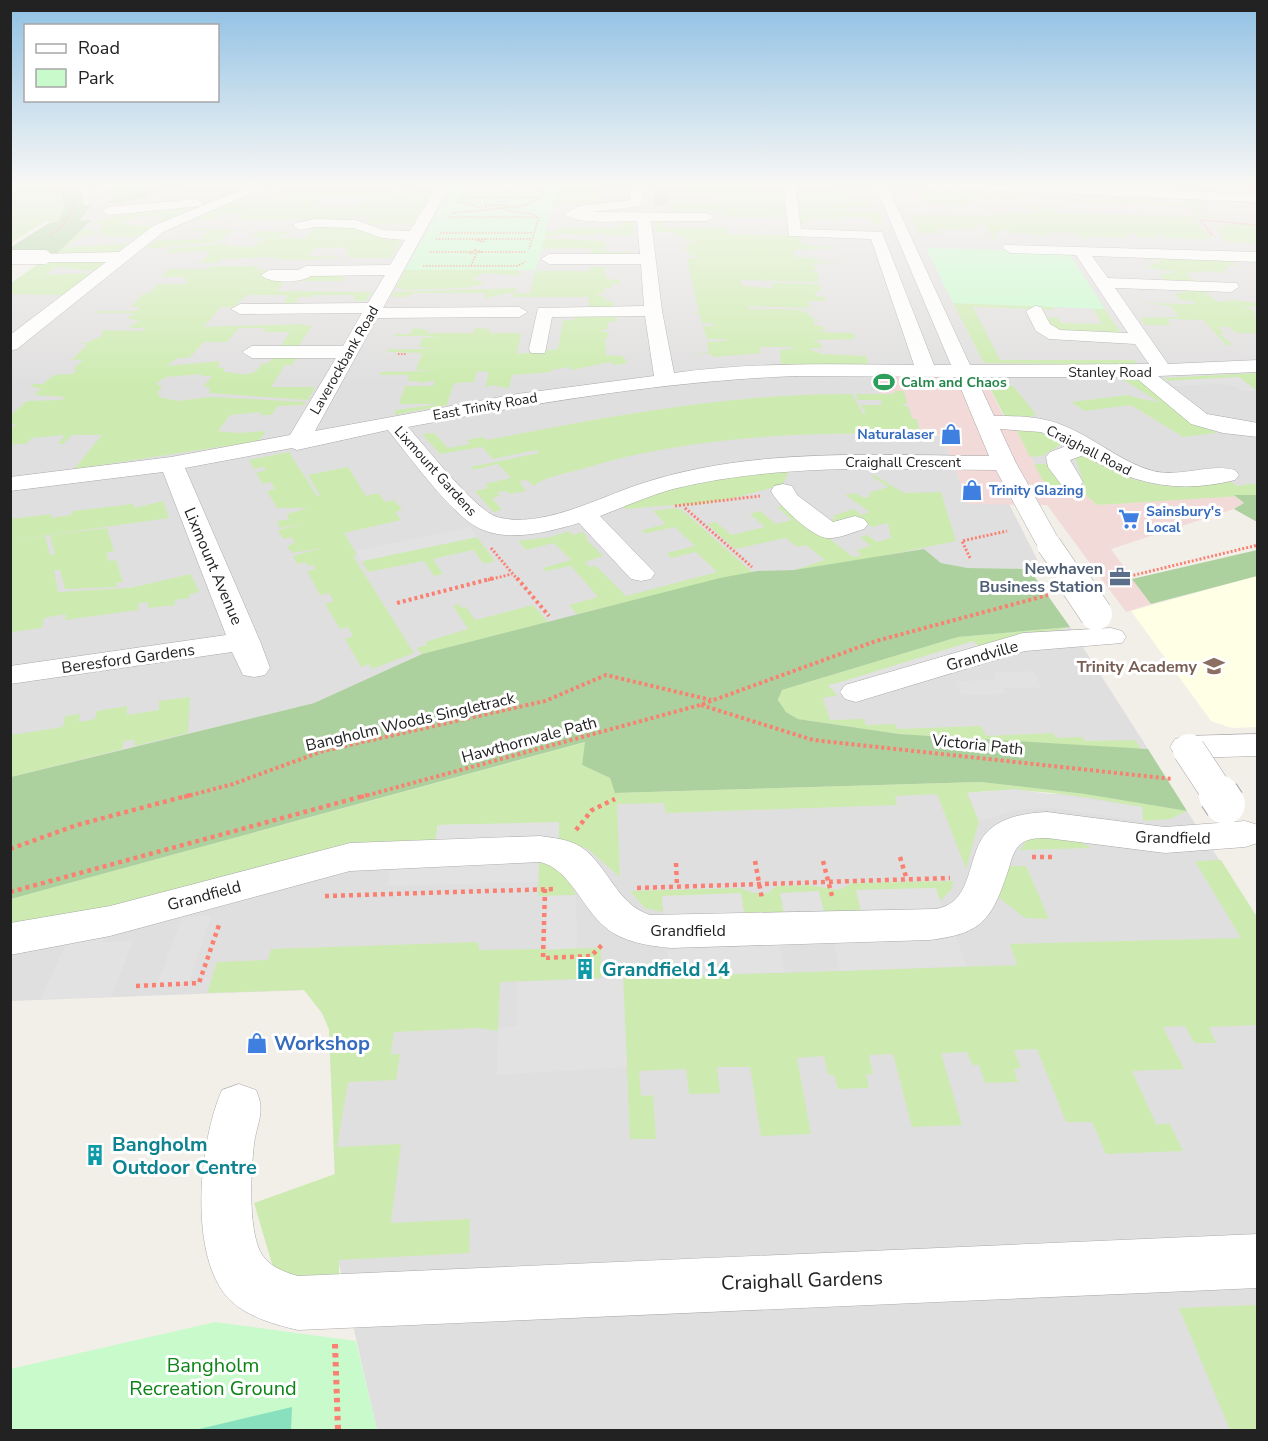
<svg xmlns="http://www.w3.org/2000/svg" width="1268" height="1441" font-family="'Nunito Sans',sans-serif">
  <rect width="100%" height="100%" fill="#f2efe9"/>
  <path fill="#e0dfdf" d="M 106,183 L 846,183 L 847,189 L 894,191 L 899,202 L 923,202 L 914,183 L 1208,183 L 1209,187 L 1234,189 L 1257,185 L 1257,495 L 1050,494 L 1016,429 L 1005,417 L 984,378 L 904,391 L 927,436 L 942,436 L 969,503 L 1009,504 L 1042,569 L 968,568 L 941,563 L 924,549 L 794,570 L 757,571 L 422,654 L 314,703 L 11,777 L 11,283 L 57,253 L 91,220 L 80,220 L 90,205 L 88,205 L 87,185 Z
    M 1070,627 L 1148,749 L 899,734 L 798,719 L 779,694 L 958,637 Z
    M 603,794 L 1086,794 L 1187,811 L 1257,917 L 1257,1430 L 377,1430 L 338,1260 L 329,1029 L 322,1013 L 304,990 L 11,1001 L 10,929 Z"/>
  <path fill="#f2dad9" d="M 846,184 L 916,186 L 923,202 L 899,202 L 894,191 L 846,189 Z
    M 875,375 L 984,378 L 1004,417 L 1016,429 L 1050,494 L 1083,493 L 1097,505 L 1234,495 L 1244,503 L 1234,509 L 1111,549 L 1151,604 L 1126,612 L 1047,505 L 969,504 L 942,436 L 921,433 L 917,419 L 913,419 L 904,392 L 879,394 Z"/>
  <path fill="#ffffe5" d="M 1257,576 L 1257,727 L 1232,728 L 1211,721 L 1131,611 Z"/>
  <path fill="#cdebb0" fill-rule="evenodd" d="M 11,183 L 60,183 L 64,186 L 63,200 L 65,206 L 59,221 L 44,222 L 11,243 L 14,239 L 11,238 Z
    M 145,183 L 129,188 L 141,191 L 109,200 L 107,188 L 96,189 L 95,184 Z
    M 274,183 L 437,183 L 429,196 L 407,196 L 413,185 L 399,185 L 391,197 L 428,197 L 413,224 L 367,224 L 371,217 L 348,217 L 342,224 L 300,222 L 303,218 L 290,220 L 238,220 L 245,215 C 228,214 222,211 213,220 L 190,219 L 242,198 L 274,201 L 287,195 L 274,193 L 282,189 L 268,188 ZM 322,197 L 386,197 L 363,201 L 357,207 L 313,207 Z
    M 558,183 L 627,184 L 599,187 L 596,189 L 603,189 L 599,192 L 603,193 L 599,194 L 603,196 L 594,197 L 600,202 L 627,201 L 595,206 L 592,203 L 559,202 L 557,206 L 551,206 Z
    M 674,183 L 783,186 L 785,215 L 775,212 L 775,215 L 783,218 L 726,217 L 721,211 L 673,212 L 672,202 L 727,202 L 726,193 L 679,192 L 675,191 Z
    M 795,187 L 846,190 L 849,199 L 830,197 L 831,201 L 872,202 L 874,208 L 846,207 L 847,211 L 879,212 L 885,225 L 873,225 L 871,219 L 841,216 L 842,220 L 811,218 L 810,223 L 800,223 Z
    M 918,192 L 947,192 L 948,196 L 953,196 L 953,193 L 1034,197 L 1035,200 L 968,197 L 972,205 L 925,204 Z
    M 1063,198 L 1186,203 L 1183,199 L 1205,200 L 1208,204 L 1195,204 L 1202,212 L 1193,211 L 1189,206 L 1065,201 Z
    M 212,205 L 168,221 L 157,221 L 164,215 C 149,215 134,216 121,224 L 154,226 L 137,237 L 102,236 L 98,230 L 105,224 L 89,223 L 129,213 Z
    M 1005,206 L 1049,206 L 1058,213 L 1195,217 L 1192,214 L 1227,220 L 1196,218 L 1197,221 L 1180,221 L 1198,223 L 1212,239 C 1195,239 1182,239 1166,238 L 1161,234 L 1153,235 L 1157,238 L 1137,237 L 1136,234 L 1126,233 L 1128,238 L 1085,236 L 1088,242 L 1076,234 L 1062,232 L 1043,234 L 1045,237 L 1038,237 L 1036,234 L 1012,233 L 1007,229 L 995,233 L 997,239 L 994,239 L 983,223 L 976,223 L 979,228 L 938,229 L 940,234 L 919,233 L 910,215 L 1005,216 L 992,212 L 1038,214 L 1033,208 Z
    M 621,220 L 634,223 L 633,235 L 604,236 L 604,233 L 594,233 L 593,236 L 557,233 L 556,236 L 544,236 L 545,231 L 555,231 L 560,227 L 620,228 Z
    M 675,221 L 663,223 L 663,228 L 726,227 L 728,234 L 825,236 L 801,238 L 801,242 L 805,245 L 839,248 L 794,250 L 796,257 L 823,259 L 811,261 L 842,262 L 809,264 L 816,266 L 816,269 L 809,271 L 817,271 L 819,282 L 741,280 L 743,286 L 772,288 L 772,283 L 819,284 L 821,291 L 815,291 L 816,296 L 825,297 L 826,301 L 809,301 L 809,308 L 749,306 L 749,309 L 813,310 L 799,311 L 808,313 L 815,320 L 821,320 L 814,321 L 814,325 L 822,326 L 826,330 L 818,332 L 854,333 L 855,339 L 816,340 L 814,342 L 821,343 L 822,348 L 812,348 L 811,350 L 823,354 L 866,356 L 869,366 L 781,366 L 780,350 L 794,349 L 793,347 L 760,347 L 761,353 L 713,357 L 711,354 L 687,354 L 709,353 L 707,342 L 727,341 L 726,339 L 707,339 L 703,326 L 714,326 L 713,323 L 702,323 L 699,313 L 692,313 L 699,311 L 688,264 L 688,258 L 696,258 L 695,255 L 688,255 L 687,251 L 679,249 L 687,249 L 686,243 L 693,243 L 693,240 L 685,240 L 685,236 L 676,236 L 675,232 L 656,232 L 656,222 Z
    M 1223,224 L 1257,225 L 1257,244 L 1225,241 L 1216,227 L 1225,227 Z
    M 326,226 L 357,227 L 403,238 L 391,258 L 352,258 L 347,255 L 345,247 L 315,248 L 308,256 L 330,257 L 332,254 L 339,258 L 306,260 L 275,259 L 276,257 L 222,259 L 217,263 L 195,263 L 204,260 L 211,251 L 165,253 L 169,249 L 228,243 L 226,246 L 252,247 L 264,238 L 251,237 L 258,231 L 291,232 L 279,237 L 304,239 L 314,228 Z
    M 196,228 L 235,230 L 216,242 L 145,249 L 156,240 L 216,239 L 200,238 L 208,231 L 193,231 Z
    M 82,229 L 91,229 L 98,234 L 82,236 L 64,248 L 129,243 L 117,253 L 57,253 Z
    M 543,238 L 606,241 L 606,247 L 599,249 L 605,249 L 606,252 L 631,252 L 632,255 L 591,255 L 591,249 L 585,248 L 541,249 Z
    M 1144,256 L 1230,259 L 1237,266 L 1225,265 L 1229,270 L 1221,270 L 1226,274 L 1212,271 L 1186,273 L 1195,283 L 1164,281 L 1159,274 L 1178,272 L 1142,267 L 1151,266 L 1150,263 L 1160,263 L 1158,260 L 1147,260 Z
    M 44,260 L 105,262 L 94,271 L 55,267 L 45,275 L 91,273 L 63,295 L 11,294 L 11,283 Z
    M 211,266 L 259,266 L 255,270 L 289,270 L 344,277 L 343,281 L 285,281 L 277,291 L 372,292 L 366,301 L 354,301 L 354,295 L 315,295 L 313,297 L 299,297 L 294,305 L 281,306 L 287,298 L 286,295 L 246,295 L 234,307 L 221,307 L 203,327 L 306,324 L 304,326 L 312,326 L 296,350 L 278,350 L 290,332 L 263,332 L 266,328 L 239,328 L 227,342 L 204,342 L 189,358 L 178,358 L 166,366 L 220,361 L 218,368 L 225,368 L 223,372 C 240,372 251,381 263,363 L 269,363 L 273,357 L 297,357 L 292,365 L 285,365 L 271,387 L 315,387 L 308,400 L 209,393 L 210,387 L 203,387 L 212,376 L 201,376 L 202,374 L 166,377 L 155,384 L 162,386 L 158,392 L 159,397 L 177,401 L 211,397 L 306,402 L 304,405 L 278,406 L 271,415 L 260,415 L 262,412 L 230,415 L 218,431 L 238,433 L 266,431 L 259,441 L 74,469 L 102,435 L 72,435 L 63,444 L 58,444 L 65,435 L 32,438 L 26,444 L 14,444 L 11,447 L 11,429 L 16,424 L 11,424 L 11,415 L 27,401 L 62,400 L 65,397 L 34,395 L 42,388 L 30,387 L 33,384 L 43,384 L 54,375 L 72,374 L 77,370 L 73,369 L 83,360 L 96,360 L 69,360 L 76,358 L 74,357 L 87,345 L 80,343 L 87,343 L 103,335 L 101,333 L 103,330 L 142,331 L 145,328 L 128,328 L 137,323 L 134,323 L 140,320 L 127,319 L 133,313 L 94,313 L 97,311 L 137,311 L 140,307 L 131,307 L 142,295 L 155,290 L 151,290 L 158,284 L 186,284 L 189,282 L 184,281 L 186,277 L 161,277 L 168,269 L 208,269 Z
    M 590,267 L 605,267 L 605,271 L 599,273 L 606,273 L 606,279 L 620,280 L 621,284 L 612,284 L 612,288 L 605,288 L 605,292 L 596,295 L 605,297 L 606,302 L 613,301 L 614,307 L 589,308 L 588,297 L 513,297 L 513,293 C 501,293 496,298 484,298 L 485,293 L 414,293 L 407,297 L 391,297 L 393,292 L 517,288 L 514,293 L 530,293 L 535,271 L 589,271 Z
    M 405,270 L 518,270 L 517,273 L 522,273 L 520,276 L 485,273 L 472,279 L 486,283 L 466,288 L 404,290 L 396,287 Z
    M 1169,287 L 1199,288 L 1218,302 L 1234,300 L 1256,303 L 1257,307 L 1243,307 L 1253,310 L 1256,314 L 1254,314 L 1257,319 L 1257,333 L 1236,333 L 1229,327 L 1218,327 L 1225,333 L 1220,334 L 1233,345 L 1226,345 L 1203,320 L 1166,319 L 1171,325 L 1145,325 L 1140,318 L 1179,317 L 1170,306 L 1144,303 L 1195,304 L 1193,301 L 1180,300 L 1175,294 L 1186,292 L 1171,290 Z
    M 953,303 L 1053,307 L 1055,310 L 973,307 L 1000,360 L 1134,360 L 1139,365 L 984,363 Z
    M 1093,309 L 1105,309 L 1121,333 L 1070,335 L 1052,329 L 1047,317 L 1058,318 L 1061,323 L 1102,324 Z
    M 575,316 L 616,316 L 616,322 L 608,322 L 608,329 L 602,330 L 602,332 L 608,332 L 609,337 L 605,338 L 606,355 L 622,356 L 628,363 L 614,365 L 611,362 L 571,370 L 569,367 L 550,370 L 552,372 L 512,375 L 509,388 L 491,385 L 485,388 L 489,372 L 477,371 L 474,382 L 454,383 L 447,405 L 394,415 L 396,410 L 440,404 L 399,404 L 405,386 L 433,386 L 435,380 L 420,383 L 418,381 L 408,381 L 409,375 L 380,375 L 381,372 L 436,371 L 416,370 L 422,353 L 387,352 L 388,349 L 434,349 L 419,347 L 422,338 L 438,336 L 394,336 L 395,334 L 410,334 L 413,328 L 428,330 L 427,333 L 473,333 L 475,328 L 490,329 L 490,333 L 521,333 L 517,354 L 558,349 L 563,320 L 574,320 Z
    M 1256,373 L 1257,391 L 1239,377 L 1168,381 L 1164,378 Z
    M 1122,379 L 1140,380 L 1195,420 L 1216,433 L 1183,437 L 1131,405 L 1085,411 L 1071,402 L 1128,395 C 1132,397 1155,402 1159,402 Z
    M 988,384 L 1013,386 L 1036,414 L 1029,418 L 1005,417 Z
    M 895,391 L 904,391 L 907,403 L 901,406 L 908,406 L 912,419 L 917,419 L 920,434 C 807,432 694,435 585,468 C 569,473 545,476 534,486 L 527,480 L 519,481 L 526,491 L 509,494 L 506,491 L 497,492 L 500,496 L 492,498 L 502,510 L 493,512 L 475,491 L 488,488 L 485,484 L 511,478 L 498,464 L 473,470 L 470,467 L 539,453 L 536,450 L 493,459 L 482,447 L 440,454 L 422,434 L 434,433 L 448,448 L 470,444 L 467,440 L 482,437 L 487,440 C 606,417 731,393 852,394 L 863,414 L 866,414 L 861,405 L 882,405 L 881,400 L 858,400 L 856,394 L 894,394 Z
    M 1030,428 L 1060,442 L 1062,444 L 1042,456 L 1030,457 L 1016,429 Z
    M 289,452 L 317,496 L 320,495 L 308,475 L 348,467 L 366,496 L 378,493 L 385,502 L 394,500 L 402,510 L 395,512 L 401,520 L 344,533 L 357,555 L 353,556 L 414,653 L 372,669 L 369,664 L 361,667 L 345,639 L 353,636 L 348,627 L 340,629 L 325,604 L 334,601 L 329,593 L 320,595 L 307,571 L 315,569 L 314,565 L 308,566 L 305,562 L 297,564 L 293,556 L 322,548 L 292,553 L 287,546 L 295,543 L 291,537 L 283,539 L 278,530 L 308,523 L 280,528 L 277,521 L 289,519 L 287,514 L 308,508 L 277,508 L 267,491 L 275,489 L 271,482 L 263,484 L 256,473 L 266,470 L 264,467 L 254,469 L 249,460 Z
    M 1080,455 L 1132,479 L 1158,485 L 1178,487 L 1231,482 L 1237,486 L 1257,483 L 1257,495 L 1097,505 L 1083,493 L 1050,494 L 1034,464 L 1048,464 L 1081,487 L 1084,485 L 1075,457 Z
    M 789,470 L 783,485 C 754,492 716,505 687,505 C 667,505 648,507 627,509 L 621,507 C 653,484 748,475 789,470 Z
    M 874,475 L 904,493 L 941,492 L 956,541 L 868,559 L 794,570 L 825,560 L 806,545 L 797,547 L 786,538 L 735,549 L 707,524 L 716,522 L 731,535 L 765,527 L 750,514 L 760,511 L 776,524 L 792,520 L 777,507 L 786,505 L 853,557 L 862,555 L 856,550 L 871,546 L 860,537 L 867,535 L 877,542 L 891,538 L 888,523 L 872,527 L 858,518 L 831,526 L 825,522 L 836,518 L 832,516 L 854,509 L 861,515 L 870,512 L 845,495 L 855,493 L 864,498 L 871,496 L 868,493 L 889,487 L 871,476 Z
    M 163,501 L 169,518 L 12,540 L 45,536 L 50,555 L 55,554 L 50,535 L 107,528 L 114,551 L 106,553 L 109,561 L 116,560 L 123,582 L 116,583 L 117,587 L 65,589 L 60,570 L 54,570 L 58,592 L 130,588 L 191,574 L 199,592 L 190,594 L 189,598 L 175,600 L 175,605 L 148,608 L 148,602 L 139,603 L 138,610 L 65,620 L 66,614 L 44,618 L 42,628 L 11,632 L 11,519 L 52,514 L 51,518 L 71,515 L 73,511 L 134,504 L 134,508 Z
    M 673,508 L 682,510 L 752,572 L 577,614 L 569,605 L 598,597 L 571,566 L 542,572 L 545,571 L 543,568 L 571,560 L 554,543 L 526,550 L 518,541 L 551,537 L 569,531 L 573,535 L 584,532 L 588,541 L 603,556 L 585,562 L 590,567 L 596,566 L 626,596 L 717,572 L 696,552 L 671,558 L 667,553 L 695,546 L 675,527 L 637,535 L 645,533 L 642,530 L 666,524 L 653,511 Z
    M 477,537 L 495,561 L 484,564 L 473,550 L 433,559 L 443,574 L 434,576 L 424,561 L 368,572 L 362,561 Z
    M 459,604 L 461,608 L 466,607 L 475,620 L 533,605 L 548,622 L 422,654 L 416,648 L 427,645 L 425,642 L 468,629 L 453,606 Z
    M 1070,627 L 828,685 L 838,695 L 823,698 L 830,720 L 864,719 L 866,725 L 895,724 L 897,729 L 981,726 L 986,736 L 1053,733 L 1056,738 L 1082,737 L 1085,741 L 1135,740 L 1141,749 L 899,734 L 798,719 C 785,712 773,705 782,690 L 958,637 Z
    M 190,697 L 188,733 L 134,746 L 135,740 L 124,741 L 122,749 L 11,777 L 11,735 L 63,727 L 65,716 L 80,714 L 79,722 L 95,719 L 97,711 L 127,706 L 127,715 L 159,710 L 159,701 Z
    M 586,742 L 582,765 L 610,778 L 616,793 L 980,782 L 1086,794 L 1187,811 L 1170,819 L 1143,821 L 1142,807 C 1083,797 1027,785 968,793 L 979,821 L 966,869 L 937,794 L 895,796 L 897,805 L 666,813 L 664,803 L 617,804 L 620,877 L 588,849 L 559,840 L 559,823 L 438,825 L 435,843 L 108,912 L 11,929 L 11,899 Z
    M 1039,835 L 1077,840 L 1091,848 L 1020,850 L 1027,840 Z
    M 1221,860 L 1257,917 L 1257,1025 L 1209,1027 L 1216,1043 L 1194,1043 L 1185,1026 L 1163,1027 L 1184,1069 L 1132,1071 L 1156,1124 L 1170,1124 L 1183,1151 L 1106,1154 L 1092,1122 L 1066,1122 L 1037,1049 L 1014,1050 L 1021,1068 L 1014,1069 L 1018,1082 L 985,1083 L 979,1065 L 972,1065 L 967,1052 L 941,1053 L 962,1125 L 912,1127 L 893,1054 L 869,1055 L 873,1074 L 866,1074 L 869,1088 L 838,1089 L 834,1075 L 828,1075 L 824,1056 L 797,1058 L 811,1134 L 761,1136 L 750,1067 L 717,1067 L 720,1093 L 689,1094 L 686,1069 L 639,1071 L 641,1096 L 653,1095 L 656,1139 L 630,1139 L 623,978 L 1017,965 L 1010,944 L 1241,938 L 1195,861 Z
    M 539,862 C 558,865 569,879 576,895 L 538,896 Z
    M 1010,866 L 1026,866 L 1049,919 L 1025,918 L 998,897 Z
    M 954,881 L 951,890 L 940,901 L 935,888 L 856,890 L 862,915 L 825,916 L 780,893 L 785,917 L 745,919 L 662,896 L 663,912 L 645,908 L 630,891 L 740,888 L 753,893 L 768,893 L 776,886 L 807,885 L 839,890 L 852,883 Z
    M 478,942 L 479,950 L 601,948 L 601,978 L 500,982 L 498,1031 L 479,1028 L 394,1032 L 391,1054 L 400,1054 L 396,1080 L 348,1082 L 337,1147 L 401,1144 L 391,1223 L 470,1219 L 469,1253 L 339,1260 L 339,1275 L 333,1278 L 280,1276 L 272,1264 L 254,1203 L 335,1174 L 329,1029 L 322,1013 L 304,990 L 207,993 L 217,962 L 268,960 L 271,949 Z
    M 1257,1305 L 1257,1430 L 1230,1430 L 1179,1308 Z"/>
  <path fill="#add19e" d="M 60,183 L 106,183 L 81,185 L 84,205 L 91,205 L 80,220 L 92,220 L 57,253 L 11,254 L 11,247 L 49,223 L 59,221 L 65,206 L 62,200 L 64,186 Z
    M 145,183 L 164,183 L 258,184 L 245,184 L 240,187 L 252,188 L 231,198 L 218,198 L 223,191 L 185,191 L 163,188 L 139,199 L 115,204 L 107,202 L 140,191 L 127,189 Z
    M 1234,495 L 1257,495 L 1257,522 L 1234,509 L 1244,503 Z
    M 924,549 L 941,563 L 968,568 L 1029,569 L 1070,627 L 958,637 L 782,690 L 778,700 L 786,712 L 798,719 L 899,734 L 1148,749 L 1187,811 L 1085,794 L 980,782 L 615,793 L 610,778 L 582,765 L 585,742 L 11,899 L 11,777 L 314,703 L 422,654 L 720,578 L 757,571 L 794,570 Z
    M 1257,550 L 1257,576 L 1151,604 L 1132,579 Z"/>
  <path fill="#c8facc" d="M 454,183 L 558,183 L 536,270 L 405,270 Z
    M 926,248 L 1068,252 L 1105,309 L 953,303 Z
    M 215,1322 L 356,1341 L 377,1430 L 11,1430 L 10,1369 Z"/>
  <path fill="#88e0be" d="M 292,1407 L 291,1430 L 195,1430 Z"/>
  <path fill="#e2e2e2" d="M 1239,377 L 1257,391 L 1242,391 L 1236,386 L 1220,384 L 1175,386 L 1168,381 Z
    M 470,527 L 477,537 L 362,561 L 355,551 Z
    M 973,641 L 984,650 L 838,695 L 828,686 Z
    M 1033,671 L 1042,688 L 1003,688 L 1006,694 L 962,695 L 955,681 L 996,680 L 993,672 Z
    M 1015,789 L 1142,807 L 1143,821 L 1052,808 L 1021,809 L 979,821 L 967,793 Z
    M 559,822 L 559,840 L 435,843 L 438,825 Z
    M 539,862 L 538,882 L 387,886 L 390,866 Z
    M 936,888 L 944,913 L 862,915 L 856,890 Z
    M 819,891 L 825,916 L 785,917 L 780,893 Z
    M 741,893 L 745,919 L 664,921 L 662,896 Z
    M 576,895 L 577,948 L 546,950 L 548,896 Z
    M 211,916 L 188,984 L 157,985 L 182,917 Z
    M 105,933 L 102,942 L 133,941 L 111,997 L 40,999 L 71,934 Z
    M 956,936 L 966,966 L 840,971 L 833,940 Z
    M 779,942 L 785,972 L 670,976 L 667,946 Z
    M 623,978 L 627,1067 L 497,1075 L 498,1028 L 517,1026 L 518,982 Z"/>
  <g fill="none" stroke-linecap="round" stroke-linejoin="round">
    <path stroke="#c8c6c1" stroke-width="14" stroke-dasharray="14 8" stroke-linecap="butt" d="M 654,198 L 672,198"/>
    <defs>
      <path id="minor" d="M 257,183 L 274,183 L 163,232 L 17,349 L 10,351 L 10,335 L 106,262 L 44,262 L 39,260 L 36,257 L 39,254 L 119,252 L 153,226 Z
        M 439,183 L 451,183 L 383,308 L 519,307 L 528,312 L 519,317 L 377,318 L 315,431 L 517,394 L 654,376 L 645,316 L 552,317 L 545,353 L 531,353 L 529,349 L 538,308 L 644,306 L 641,264 L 549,264 L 541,259 L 549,254 L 640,254 L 637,221 C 621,221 576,225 565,214 L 579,206 L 630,200 L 632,183 L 644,183 L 641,206 L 592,212 L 707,213 L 714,217 L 707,221 L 651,221 L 662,311 L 674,373 C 754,362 834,364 914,365 L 871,239 L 789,236 L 783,183 L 795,183 L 801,229 L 882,232 L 934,365 L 951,365 L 874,183 L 886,183 L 970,365 L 1149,364 L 1135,344 L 1049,339 L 1036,331 L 1026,311 L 1035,306 L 1041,307 L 1050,324 L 1060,330 L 1128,333 L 1076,255 L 1010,253 L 1002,248 L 1005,245 L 1258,252 L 1258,262 L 1092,256 L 1108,278 L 1237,283 L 1239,287 L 1231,292 L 1115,288 L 1168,364 L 1258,360 L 1258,372 L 1158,376 L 1207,414 L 1258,423 L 1258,437 L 1223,433 L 1191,424 L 1135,377 L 976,377 L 994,416 C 1017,416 1040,416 1062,425 C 1094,437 1120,462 1153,471 C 1180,478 1209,463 1235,470 L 1239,475 L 1235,480 C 1180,494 1133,485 1084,455 L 1070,460 L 1083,482 L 1079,487 L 1071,489 L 1063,487 L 1048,467 L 1046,457 L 1050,452 L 1069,445 L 1041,432 L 1000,429 L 1016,463 L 1062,545 L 1058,551 L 1049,553 L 1040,551 L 996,470 C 889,469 778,463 673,489 C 648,496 624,507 600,516 L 655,573 L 651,579 L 641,581 L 631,579 L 579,523 C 548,532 505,544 475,526 C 449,511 408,455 388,430 L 297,450 L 292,448 L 185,468 L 260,641 L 270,668 L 265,675 L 254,677 L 243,675 L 232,652 L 10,684 L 10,666 L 226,635 L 163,472 L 10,491 L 10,477 L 171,457 L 290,435 L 336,358 L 252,358 L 242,352 L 252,346 L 343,346 L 362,313 L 240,314 L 231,309 L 240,304 L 368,303 L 385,275 L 311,276 C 302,283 269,284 261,275 L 269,270 L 298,270 L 306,266 L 390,265 L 405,240 L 382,238 L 354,228 L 315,227 L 300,230 L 293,226 L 295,223 L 315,219 L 356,220 L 384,230 L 410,231 ZM 796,376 L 956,377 L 989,456 C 874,455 748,447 637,485 C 596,499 540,529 497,517 C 475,510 425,446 408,427 C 536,403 665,381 796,376 Z
        M 995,183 L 1258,194 L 1258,202 L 927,188 L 921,184 Z
        M 196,199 L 203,203 L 201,206 L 109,215 L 102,211 L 109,207 Z
        M 783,484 L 792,486 L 797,495 L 833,522 L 855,516 L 864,519 L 868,524 L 864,529 C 853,532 839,539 827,538 C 812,537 777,504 771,491 L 774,486 Z
        M 1111,628 L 1122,631 L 1126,637 L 1122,643 L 1025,651 L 856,702 L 845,699 L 840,692 L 845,685 L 1023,633 Z
        M 1258,734 L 1258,756 L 1187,758 L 1175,755 L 1170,747 L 1175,739 L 1187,736 Z
        M 1047,812 L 1165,827 L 1245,821 L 1258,825 L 1258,843 L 1245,847 L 1165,853 L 1047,838 C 1037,838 1024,838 1017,848 C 1012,854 1010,866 1007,874 C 991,921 981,934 929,940 L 671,948 C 649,946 622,942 605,927 C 582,908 570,869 540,862 L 350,871 L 110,936 L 10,955 L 10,923 L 110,906 L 350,843 L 540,836 C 553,838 569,839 581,847 C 608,865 616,904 650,915 L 936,909 C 976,902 965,852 989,830 C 1005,816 1027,813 1047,812 Z
        M 239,1084 L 256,1090 C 266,1112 257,1122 254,1144 C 251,1171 248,1226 260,1251 C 267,1266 284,1272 298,1276 L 1258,1234 L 1258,1288 L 298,1330 C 276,1325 248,1317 231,1301 C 187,1259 199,1141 222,1090 Z"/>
    </defs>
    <use href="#minor" stroke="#a9a9a9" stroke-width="1"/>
    <path stroke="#fa8072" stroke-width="1.5" stroke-dasharray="1.5 1.5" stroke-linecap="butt" d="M 495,183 L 502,186 L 512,183
      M 464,189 L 544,189
      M 460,197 L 542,197
      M 458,202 L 483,208
      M 486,208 L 485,205 L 507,205 L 505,207
      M 505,210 L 536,215
      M 452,213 L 523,206 L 541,198 L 546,183
      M 449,217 L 539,217 L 529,249
      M 440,233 L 533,233
      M 51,235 C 70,220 79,207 72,183
      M 1212,235 L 1200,220 L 1258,225
      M 436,239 L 531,239
      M 486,239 L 483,242 L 477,240 Z
      M 475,250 L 482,252 L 470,253 Z
      M 430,252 L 470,252
      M 482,252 L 527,252
      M 423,266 L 517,266 L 525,262
      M 471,266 L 476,254"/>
    <path stroke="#fa8072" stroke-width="2" stroke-dasharray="1.5 1.5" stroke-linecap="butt" d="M 398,354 L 407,354"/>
    <path stroke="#fa8072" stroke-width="3" stroke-dasharray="2 2" stroke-linecap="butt" d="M 675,506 L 760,496
      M 685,508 L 752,567
      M 491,548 L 518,580
      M 970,558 L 962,541 L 1007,531
      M 488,580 L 512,574
      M 1114,580 L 1258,545"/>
    <path stroke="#fa8072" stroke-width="4" stroke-dasharray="3 3" stroke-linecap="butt" d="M 517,578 L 549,616
      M 1110,581 L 1120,578
      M 397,603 L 494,578
      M 701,705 L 813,740 L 1172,779
      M 184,797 L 233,784 L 323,751 L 545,701 L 606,675 L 711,700
      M 361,797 L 700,705 L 876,641 L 1048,595"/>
    <path stroke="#fa8072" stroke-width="4.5" stroke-dasharray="4 4" stroke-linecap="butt" d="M 576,830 L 592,810 L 615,799
      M 10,849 L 77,825 L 190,795
      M 900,857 L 907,880
      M 1032,857 L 1054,857
      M 755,861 L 762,899
      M 823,861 L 832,896
      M 676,863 L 677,887
      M 637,888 L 950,878
      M 545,889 L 543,958 L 591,956 L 603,944
      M 10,892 L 367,795
      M 325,896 L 554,889
      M 136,986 L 199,983 L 220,922"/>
    <path stroke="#fa8072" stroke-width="6" stroke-dasharray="4.5 4.5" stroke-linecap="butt" d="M 335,1344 L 338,1430"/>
    <use href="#minor" fill="#fff" fill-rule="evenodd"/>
    <defs>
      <path id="minor-bridge-far3" d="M 10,257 L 44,257"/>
      <path id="minor-bridge-far2" d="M 1049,545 L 1073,580"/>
      <path id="minor-bridge-far1" d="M 1072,578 L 1096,614
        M 1189,750 L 1220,797"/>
      <path id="minor-bridge" d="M 1219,795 L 1225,804"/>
    </defs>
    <use href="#minor-bridge-far3" stroke="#a9a9a9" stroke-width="15" stroke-linecap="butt"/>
    <use href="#minor-bridge-far2" stroke="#a9a9a9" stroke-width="25" stroke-linecap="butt"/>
    <use href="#minor-bridge-far1" stroke="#a9a9a9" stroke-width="33" stroke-linecap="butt"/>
    <use href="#minor-bridge" stroke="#a9a9a9" stroke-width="42" stroke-linecap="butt"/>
    <use href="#minor-bridge-far3" stroke="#fff" stroke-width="14"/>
    <use href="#minor-bridge-far2" stroke="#fff" stroke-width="24"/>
    <use href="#minor-bridge-far1" stroke="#fff" stroke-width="32"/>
    <use href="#minor-bridge" stroke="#fff" stroke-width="40"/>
  </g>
  <linearGradient id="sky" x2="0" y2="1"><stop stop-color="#8fc0e4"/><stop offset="0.48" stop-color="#f9f8f5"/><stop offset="1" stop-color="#f9f8f5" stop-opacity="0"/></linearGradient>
  <rect width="1268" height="385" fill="url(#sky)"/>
  <defs>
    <symbol id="stadium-bare" viewBox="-9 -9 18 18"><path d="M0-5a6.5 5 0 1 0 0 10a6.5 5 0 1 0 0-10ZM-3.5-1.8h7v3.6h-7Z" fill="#2e9e5b" stroke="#fff" stroke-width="2.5" paint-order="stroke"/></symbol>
    <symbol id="shop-bare" viewBox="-9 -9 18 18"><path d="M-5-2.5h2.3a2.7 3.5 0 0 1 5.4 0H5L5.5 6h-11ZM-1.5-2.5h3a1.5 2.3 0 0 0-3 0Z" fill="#3f7fe0" stroke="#fff" stroke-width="2.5" paint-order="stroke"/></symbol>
    <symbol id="supermarket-bare" viewBox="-9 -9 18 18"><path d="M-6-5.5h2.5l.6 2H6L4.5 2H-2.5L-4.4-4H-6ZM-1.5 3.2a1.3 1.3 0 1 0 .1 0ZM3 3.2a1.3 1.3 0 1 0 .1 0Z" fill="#3f7fe0" stroke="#fff" stroke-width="2.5" paint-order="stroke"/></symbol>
    <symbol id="office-bare" viewBox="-9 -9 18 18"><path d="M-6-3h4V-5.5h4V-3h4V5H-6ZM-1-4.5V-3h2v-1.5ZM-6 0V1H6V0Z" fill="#5c6f8a" stroke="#fff" stroke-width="2.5" paint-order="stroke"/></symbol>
    <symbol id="school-bare" viewBox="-9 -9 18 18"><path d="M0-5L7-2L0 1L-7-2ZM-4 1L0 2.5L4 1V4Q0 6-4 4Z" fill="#8d6e63" stroke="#fff" stroke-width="2.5" paint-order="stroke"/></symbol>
    <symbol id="building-bare" viewBox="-9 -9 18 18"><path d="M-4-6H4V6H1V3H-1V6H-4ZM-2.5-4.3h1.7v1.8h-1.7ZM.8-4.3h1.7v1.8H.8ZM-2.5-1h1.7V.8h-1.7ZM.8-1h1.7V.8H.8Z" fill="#0f9aa8" stroke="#fff" stroke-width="2.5" paint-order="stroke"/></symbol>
  </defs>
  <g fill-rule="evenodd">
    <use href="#stadium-bare" x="869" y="367" width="30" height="30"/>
    <use href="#shop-bare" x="936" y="419" width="30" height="30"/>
    <use href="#shop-bare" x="957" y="475" width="30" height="30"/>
    <use href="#supermarket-bare" x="1114" y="504" width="30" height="30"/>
    <use href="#office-bare" x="1105" y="562" width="30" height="30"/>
    <use href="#school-bare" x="1199" y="651" width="30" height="30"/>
    <use href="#building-bare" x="570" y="954" width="30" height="30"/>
    <use href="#shop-bare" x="242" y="1028" width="30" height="30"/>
    <use href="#building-bare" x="80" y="1140" width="30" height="30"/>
  </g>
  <g text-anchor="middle" stroke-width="6" stroke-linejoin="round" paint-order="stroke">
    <g font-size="14" fill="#222" stroke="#fff">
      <text transform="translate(344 360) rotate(-60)" y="5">Laverockbank Road</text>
      <text x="1110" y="377">Stanley Road</text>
      <text transform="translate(485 406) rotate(-10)" y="5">East Trinity Road</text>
      <text transform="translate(1089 450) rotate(27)" y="5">Craighall Road</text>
      <text x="903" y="467">Craighall Crescent</text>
      <text transform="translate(436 471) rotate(48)" y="5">Lixmount Gardens</text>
    </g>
    <g font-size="14" font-weight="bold" fill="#27864d" stroke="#fff" text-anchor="start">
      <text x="901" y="387">Calm and Chaos</text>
    </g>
    <g font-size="14" font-weight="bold" fill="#366cbe" stroke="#fff" text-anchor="start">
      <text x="934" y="439" text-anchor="end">Naturalaser</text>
      <text x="989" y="495">Trinity Glazing</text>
      <text x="1146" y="516">Sainsbury's<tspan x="1146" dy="16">Local</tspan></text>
    </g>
    <g font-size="16" fill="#222" stroke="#fff">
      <text transform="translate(214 566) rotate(67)" y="6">Lixmount Avenue</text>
      <text transform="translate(982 655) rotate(-16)" y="6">Grandville</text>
      <text transform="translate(128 658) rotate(-8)" y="6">Beresford Gardens</text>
      <text transform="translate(410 721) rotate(-13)" y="6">Bangholm Woods Singletrack</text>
      <text transform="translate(529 739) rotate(-15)" y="6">Hawthornvale Path</text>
      <text transform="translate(978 744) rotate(6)" y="6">Victoria Path</text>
      <text transform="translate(1173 837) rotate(1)" y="6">Grandfield</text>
      <text transform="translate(204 895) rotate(-15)" y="6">Grandfield</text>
      <text x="688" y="936">Grandfield</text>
    </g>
    <g font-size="16" font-weight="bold" fill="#4e5e75" stroke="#fff" text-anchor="end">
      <text x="1103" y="574">Newhaven<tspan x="1103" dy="18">Business Station</tspan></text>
    </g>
    <g font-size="16" font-weight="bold" fill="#785e54" stroke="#fff" text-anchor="end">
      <text x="1197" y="672">Trinity Academy</text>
    </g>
    <g font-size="20" font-weight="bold" fill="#0d838f" stroke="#fff" text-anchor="start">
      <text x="602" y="976">Grandfield 14</text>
      <text x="112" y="1151">Bangholm<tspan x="112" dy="23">Outdoor Centre</tspan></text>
    </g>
    <g font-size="20" font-weight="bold" fill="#366cbe" stroke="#fff" text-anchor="start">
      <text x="274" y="1050">Workshop</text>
    </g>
    <g font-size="20" fill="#222" stroke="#fff">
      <text transform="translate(802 1280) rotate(-2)" y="7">Craighall Gardens</text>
    </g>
    <g font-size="20" fill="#0c8416" stroke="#fff">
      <text x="213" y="1372">Bangholm<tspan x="213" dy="23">Recreation Ground</tspan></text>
    </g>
  </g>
  <rect width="1268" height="1441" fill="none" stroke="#222222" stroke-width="24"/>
  <rect x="24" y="24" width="195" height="78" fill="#ffffff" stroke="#a7a7a7" stroke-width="1.5"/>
  <rect x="36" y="44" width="30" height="9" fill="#ffffff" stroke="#a7a7a7" stroke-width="1.5"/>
  <text x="78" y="54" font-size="18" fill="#222222">Road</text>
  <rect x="36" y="69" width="30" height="18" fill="#c8facc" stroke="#a7a7a7" stroke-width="1.5"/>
  <text x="78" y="84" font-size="18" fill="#222222">Park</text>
</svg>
